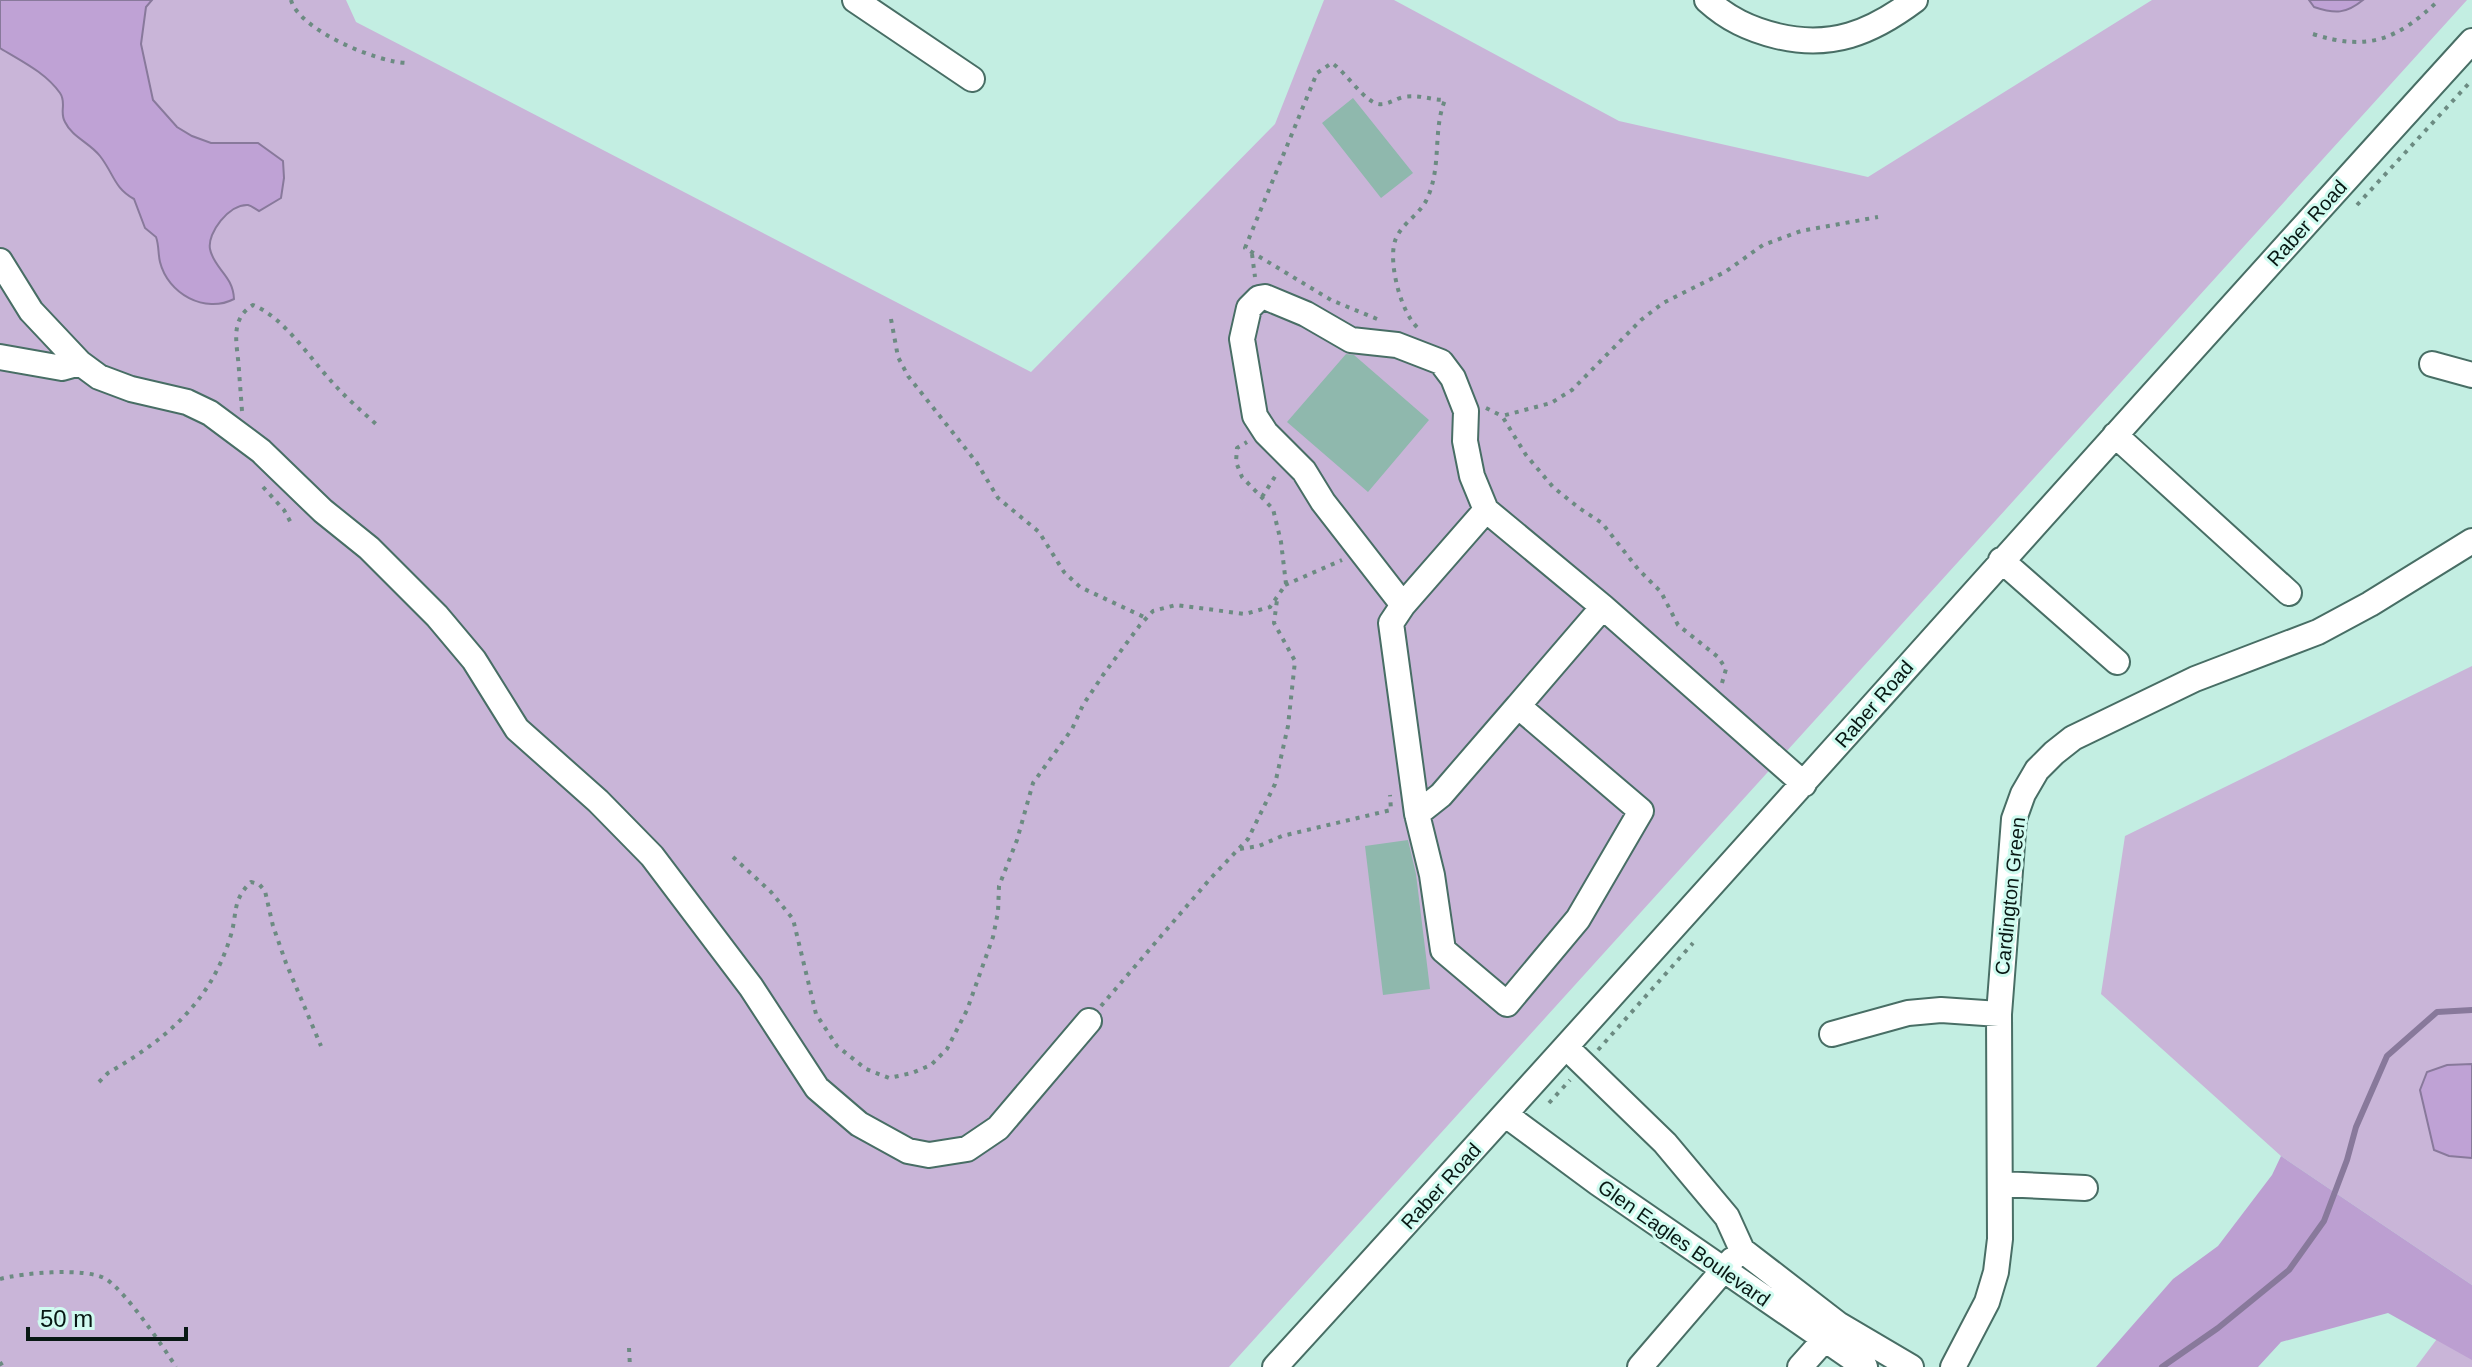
<svg xmlns="http://www.w3.org/2000/svg" width="2472" height="1367" font-family="Helvetica,sans-serif">
  <rect width="100%" height="100%" fill="#c3eee2"/>
  <path fill="#c9b5d8" d="M 0,0 L 346,0 L 356,22 L 1031,372 L 1275,124 L 1324,0 L 1394,0 L 1619,121 L 1868,177 L 2152,0 L 2467,0 L 1229,1367 L 0,1367 Z
    M 2472,666 L 2472,1285 L 2281,1156 L 2101,994 L 2125,836 Z
    M 2472,1292 L 2472,1367 L 2416,1367 Z"/>
  <path fill="#bc9fd1" d="M 2281,1156 L 2472,1285 L 2472,1360 L 2388,1313 L 2281,1342 L 2258,1367 L 2096,1367 L 2173,1279 L 2218,1246 L 2272,1175 Z"/>
  <path fill="#bfa2d5" stroke="#88799b" stroke-width="2" d="M 0,0 L 152,0 L 146,7 L 141,44 L 153,100 L 177,127 L 192,136 L 211,143 L 258,143 L 283,161 L 284,178 L 281,198 L 259,211 C 255,209 252,206 248,205 C 229,204 207,233 210,249 C 214,269 233,275 234,299 C 205,314 168,294 160,262 C 158,254 159,245 156,237 L 145,228 L 134,199 C 114,188 114,174 100,156 C 90,143 72,137 65,122 C 59,112 67,103 60,93 C 45,72 21,61 0,48 Z
    M 2309,0 L 2363,0 C 2346,14 2335,14 2314,7 Z
    M 2472,1064 L 2472,1158 L 2449,1156 L 2434,1150 L 2420,1090 L 2427,1072 L 2447,1065 Z"/>
  <g fill="none" stroke-linecap="round" stroke-linejoin="round">
    <path stroke="#88799b" stroke-width="6" d="M 2162,1367 L 2218,1328 L 2289,1270 L 2324,1221 L 2347,1160 L 2356,1127 L 2387,1056 L 2437,1012 L 2472,1010"/>
  </g>
  <path fill="#8fb8ad" d="M 1353,98 L 1413,173 L 1381,198 L 1322,123 Z
    M 1346,354 L 1354,355 L 1429,420 L 1368,492 L 1287,422 Z
    M 1408,840 L 1416,874 L 1430,989 L 1383,995 L 1365,846 Z"/>
  <g fill="none" stroke-linecap="round" stroke-linejoin="round">
    <defs>
      <path id="minor" d="M 855,0 L 972,79
        M 1707,0 C 1728,19 1749,29 1777,36 C 1831,49 1871,33 1915,0
        M 0,261 L 31,311 L 80,363 L 62,368 L 0,357
        M 80,363 L 99,377 L 131,389 L 187,402 L 210,413 L 261,451 L 323,511 L 369,548 L 437,616 L 474,660 L 517,729 L 598,801 L 652,856 L 751,987 L 817,1088 L 859,1124 L 908,1151 L 929,1155 L 967,1149 L 998,1128 L 1089,1021
        M 2432,364 L 2472,375
        M 2115,435 L 2289,593
        M 2001,560 L 2117,662
        M 1403,605 L 1323,502 L 1304,471 L 1266,433 L 1255,416 L 1242,339 L 1249,308 L 1259,298 L 1265,297 L 1306,314 L 1351,340 L 1397,345 L 1441,362 L 1453,378 L 1466,411 L 1465,441 L 1472,476 L 1486,510
        M 1603,607 L 1518,706 L 1641,811 L 1578,919 L 1507,1004 L 1443,950 L 1432,875 L 1417,814 L 1391,623 L 1403,605 L 1486,510 L 1603,607 L 1804,784
        M 1417,814 L 1441,795 L 1518,706
        M 1832,1034 L 1908,1013 L 1941,1010 L 1999,1014
        M 1567,1048 L 1665,1143 L 1727,1217 L 1742,1250 L 1838,1324 L 1911,1367
        M 1506,1115 L 1598,1183 L 1865,1367
        M 2001,1184 L 2085,1188
        M 1275,1367 C 1677,928 2071,481 2472,41
        M 1640,1367 L 1732,1260
        M 1800,1367 L 1833,1330
        M 1953,1367 L 1987,1302 L 1996,1272 L 2000,1239 L 1999,1014 L 2014,819 L 2023,794 L 2037,770 L 2054,753 L 2073,738 L 2195,679 L 2318,632 L 2370,604 L 2472,541"/>
    </defs>
    <use href="#minor" stroke="#486e65" stroke-width="28"/>
    <path stroke="#6c8b82" stroke-width="4" stroke-dasharray="4 6" stroke-linecap="butt" d="M 291,0 C 299,30 378,63 408,63
      M 2313,34 C 2369,52 2398,39 2439,0
      M 2357,205 L 2472,80
      M 1252,254 L 1255,277
      M 891,319 L 898,357 L 908,376 L 977,463 L 998,498 L 1039,532 L 1064,572 L 1080,587 L 1146,618
      M 1377,319 L 1331,300 L 1245,248 L 1317,73 L 1332,63 C 1346,73 1359,94 1373,102 C 1384,108 1392,100 1403,97 C 1419,94 1430,100 1445,100 C 1434,127 1440,156 1432,185 C 1430,192 1427,201 1422,207 C 1414,218 1400,226 1395,241 C 1388,263 1401,313 1418,328
      M 1486,408 L 1502,416
      M 242,411 C 241,397 240,384 239,371 C 238,346 228,320 253,305 C 284,317 311,360 333,383 C 347,399 363,412 378,426
      M 263,487 L 284,510 L 291,523
      M 1262,497 L 1276,475
      M 1285,585 L 1342,560
      M 1722,683 L 1726,669 L 1718,657 L 1678,625 L 1661,592 L 1638,569 L 1602,523 L 1579,508 L 1553,487 L 1526,455 L 1502,416 L 1551,403 L 1572,390 L 1641,320 L 1663,303 L 1725,272 L 1763,245 L 1801,231 L 1878,217
      M 1240,849 L 1259,846 L 1282,836 L 1391,810 L 1390,795
      M 733,857 L 771,892 L 793,919 L 816,1014 L 837,1046 L 866,1069 L 889,1078 L 912,1073 L 931,1065 L 947,1049 L 967,1010 L 993,937 L 998,912 L 999,886 L 1017,840 L 1033,783 L 1072,729 L 1083,705 L 1103,675 L 1140,625 L 1153,611 L 1176,605 L 1245,614 L 1270,607 L 1286,584 L 1281,542 L 1273,509 L 1242,477 L 1236,462 L 1237,448 L 1247,442
      M 1101,1006 L 1210,879 L 1248,839 L 1275,784 L 1288,726 L 1295,661 L 1274,623 L 1277,600
      M 1598,1050 L 1693,943
      M 99,1082 L 108,1073 C 165,1040 210,1003 230,938 C 238,914 231,901 251,882 L 259,884 L 265,891 L 273,926 L 286,963 L 321,1046
      M 1549,1103 L 1570,1080
      M 0,1279 C 22,1273 86,1267 106,1279 C 126,1292 162,1345 176,1367
      M 629,1348 L 630,1367
      M 0,1362 L 3,1367"/>
    <use href="#minor" stroke="#fff" stroke-width="24"/>
  </g>
  <g text-anchor="middle" stroke-width="6" stroke-linejoin="round" paint-order="stroke">
    <g font-size="20" fill="#081814" stroke="#d0fbf0">
      <text transform="translate(2307 223) rotate(-48)" y="7">Raber Road</text>
      <text transform="translate(1874 704) rotate(-49)" y="7">Raber Road</text>
      <text transform="translate(2010 896) rotate(-84)" y="7">Cardington Green</text>
      <text transform="translate(1441 1186) rotate(-48)" y="7">Raber Road</text>
      <text transform="translate(1684 1243) rotate(35)" y="7">Glen Eagles Boulevard</text>
    </g>
  </g>
  <path d="M28 1327v12h158v-12" fill="none" stroke="#081814" stroke-width="4"/>
  <text x="40" y="1327" font-size="24" fill="#081814" stroke="#d0fbf0" stroke-width="6" paint-order="stroke">50 m</text>
</svg>
